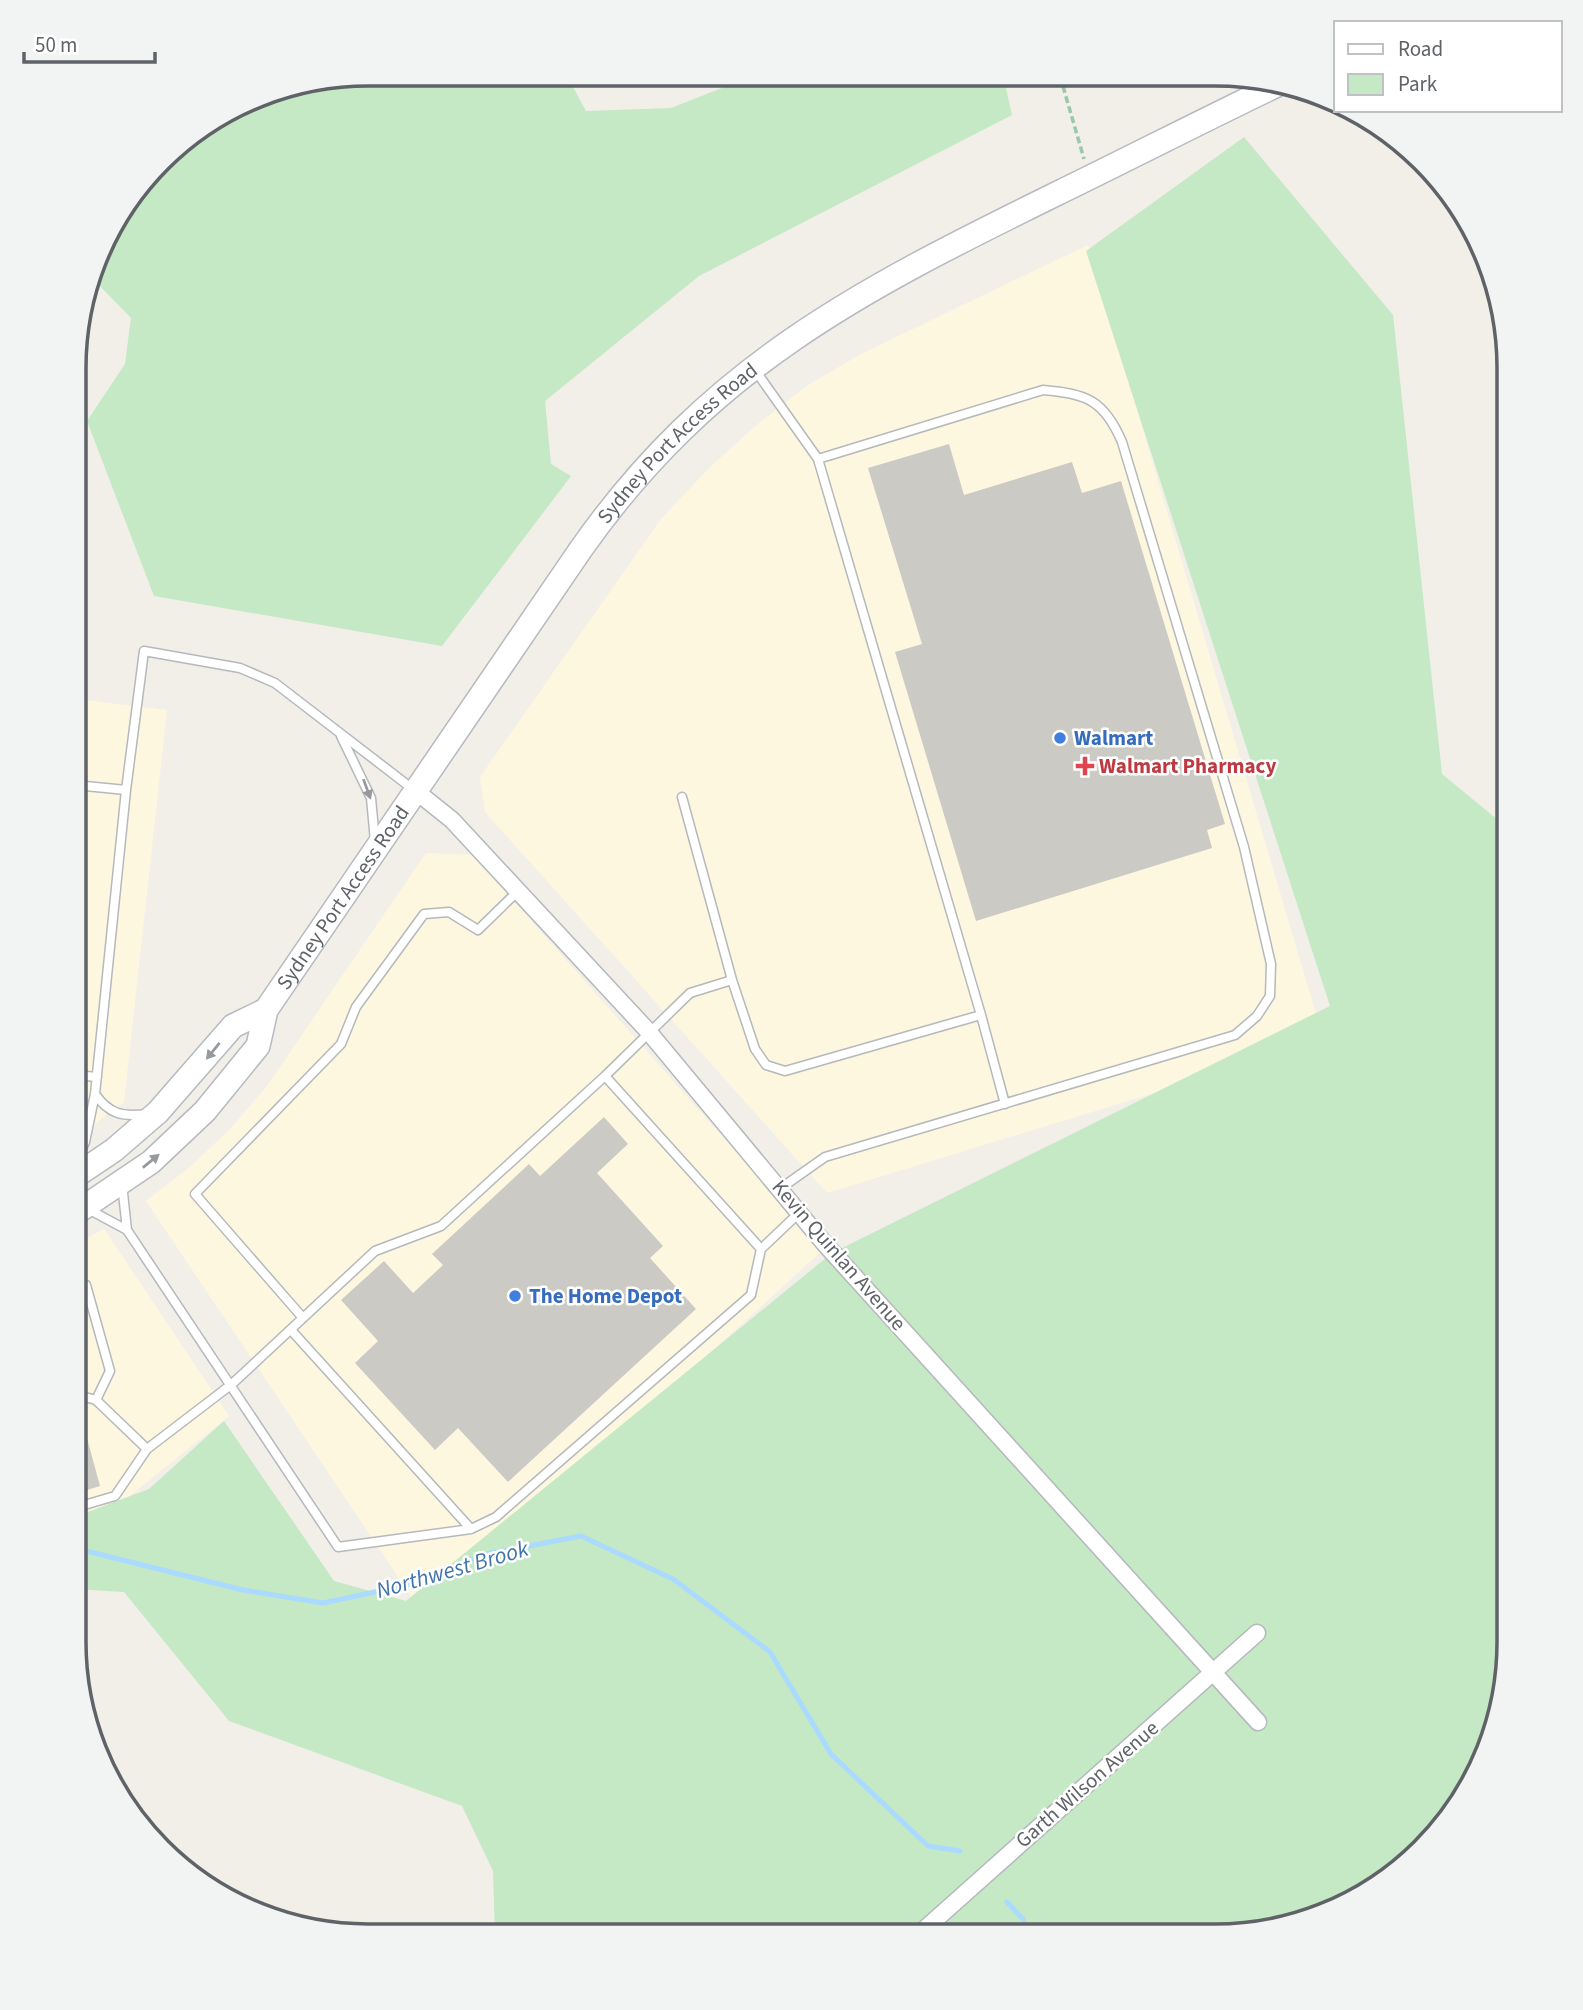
<svg xmlns="http://www.w3.org/2000/svg" width="1583" height="2010" font-family="'Source Sans 3',sans-serif">
  <rect width="100%" height="100%" fill="#f1efe8"/>
  <path fill="#fef7e0" d="M 1088,245 L 1324,1041 L 827,1193 L 485,812 L 480,777 L 661,519 L 711,466 L 759,423 L 808,385 L 859,355 Z
    M 75,699 L 167,710 L 124,1102 L 75,1139 Z
    M 426,853 L 473,855 L 823,1250 L 423,1614 L 146,1201 L 191,1166 L 231,1128 L 267,1086 Z
    M 104,1229 L 229,1416 L 121,1503 L 74,1522 L 74,1245 Z"/>
  <path fill="#c5e8c5" d="M 368,74 L 566,74 L 586,111 L 671,108 L 755,75 L 1003,75 L 1012,115 L 699,276 L 545,401 L 551,464 L 571,476 L 442,646 L 154,596 L 87,421 L 125,364 L 131,318 L 93,279 L 113,221 L 174,146 L 273,89 Z
    M 1244,137 L 1393,315 L 1442,774 L 1509,829 L 1509,1661 L 1494,1736 L 1460,1805 L 1362,1897 L 1234,1936 L 495,1936 L 493,1871 L 462,1806 L 229,1721 L 124,1592 L 74,1589 L 74,1517 L 149,1489 L 224,1421 L 334,1581 L 406,1601 L 832,1253 L 1330,1006 L 1086,251 Z"/>
  <g fill="none" stroke-linecap="round" stroke-linejoin="round">
    <path stroke="#aadaff" stroke-width="5" d="M 74,1548 L 243,1590 L 323,1603 L 408,1585 L 486,1554 L 581,1536 L 673,1579 L 770,1652 L 831,1754 L 928,1846 L 960,1851
      M 1007,1902 L 1023,1919 L 1026,1936"/>
  </g>
  <path fill="#cccac5" d="M 949,444 L 964,495 L 1072,462 L 1082,493 L 1121,481 L 1225,824 L 1207,830 L 1212,848 L 976,921 L 895,652 L 922,644 L 868,468 Z
    M 604,1117 L 628,1144 L 597,1173 L 663,1246 L 650,1258 L 696,1309 L 508,1482 L 458,1428 L 435,1450 L 355,1363 L 378,1341 L 341,1300 L 384,1261 L 413,1293 L 443,1265 L 432,1254 L 529,1164 L 540,1176 Z
    M 78,1405 L 100,1486 L 74,1494 L 74,1406 Z"/>
  <g fill="none" stroke-linecap="round" stroke-linejoin="round">
    <defs>
      <path id="lane" d="M 755,370 L 818,459 L 981,1015 L 1005,1104
        M 341,736 L 371,798 L 375,841
        M 75,785 L 126,790
        M 732,980 L 755,1049 L 766,1065 L 785,1071 L 981,1015
        M 75,1075 L 97,1077
        M 605,1076 L 761,1249
        M 95,1094 C 109,1114 122,1117 146,1114
        M 74,1167 L 85,1142 L 95,1094 L 126,790 L 144,651 L 240,668 L 275,683 L 414,790
        M 122,1184 L 127,1230
        M 781,1188 L 825,1157 L 1235,1035 L 1257,1016 L 1270,996 L 1271,964 L 1244,847 L 1122,442 C 1104,400 1087,394 1043,390 L 818,459
        M 88,1209 L 127,1230 L 338,1547 L 471,1529 L 496,1517 L 751,1295 L 761,1249 L 800,1212
        M 74,1286 L 86,1285 L 110,1371 L 96,1400 L 147,1449
        M 303,1318 L 195,1194 L 341,1044 L 356,1007 L 424,914 L 449,912 L 478,930 L 518,891
        M 291,1330 L 471,1529
        M 74,1394 L 96,1400
        M 74,1508 L 115,1496 L 147,1449 L 232,1384 L 375,1251 L 441,1226 L 605,1076 L 690,993 L 732,980 L 682,797"/>
      <path id="street" d="M 417,792 L 452,820 L 648,1031 L 824,1243 L 1258,1722
        M 917,1936 L 1257,1633"/>
      <g id="secondary">
        <path d="M 74,1177 L 114,1150 L 158,1112 L 233,1026 L 266,1010"/>
        <path id="s1" d="M 74,1214 L 151,1162 L 205,1111 L 258,1046 L 266,1010 L 581,549 C 709,367 859,291 1054,195 C 1128,159 1202,121 1277,85"/>
      </g>
    </defs>
    <use href="#lane" stroke="#b5b8bc" stroke-width="11"/>
    <use href="#street" stroke="#b5b8bc" stroke-width="19"/>
    <use href="#secondary" stroke="#b6babf" stroke-width="26"/>
    <path stroke="#9cc7a9" stroke-width="3.5" stroke-dasharray="7 3.5" stroke-linecap="butt" d="M 1060,76 L 1084,159"/>
    <use href="#lane" stroke="#fff" stroke-width="8"/>
    <use href="#street" stroke="#fff" stroke-width="16"/>
    <use href="#secondary" stroke="#fff" stroke-width="23"/>
  </g>
  <defs><path id="oneway-solid" d="M-6-.8H1V-3.2L6.5 0L1 3.2V.8H-6Z" transform="scale(1.75)"/></defs>
  <g fill="#979a9d">
    <use href="#oneway-solid" transform="translate(367 789) rotate(70)"/>
    <use href="#oneway-solid" transform="translate(213 1051) rotate(129)"/>
    <use href="#oneway-solid" transform="translate(151 1161) rotate(-39)"/>
  </g>
  <g fill="#3f7fe0" stroke="#fff" stroke-width="2.5">
    <circle cx="1060" cy="738" r="7"/>
    <circle cx="515" cy="1296" r="7"/>
  </g>
  <path fill="#e0444e" stroke="#fff" stroke-width="2.5" d="M1081.5 755.5h7v7h7v7h-7v7h-7v-7h-7v-7h7z"/>
  <g text-anchor="middle" stroke-width="5" stroke-linejoin="round" paint-order="stroke">
    <g font-size="21" fill="#5f6368" stroke="#fff">
      <text dy="7" stroke="none"><textPath href="#s1" startOffset="990">Sydney Port Access Road</textPath></text>
      <text dy="7" stroke="none"><textPath href="#s1" startOffset="424">Sydney Port Access Road</textPath></text>
      <text transform="translate(839 1255) rotate(49)" y="7">Kevin Quinlan Avenue</text>
      <text transform="translate(1087 1784) rotate(-41)" y="7">Garth Wilson Avenue</text>
    </g>
    <g font-size="21" font-weight="bold" fill="#366cbe" stroke="#fff" text-anchor="start">
      <text x="1074" y="745">Walmart</text>
      <text x="529" y="1303">The Home Depot</text>
    </g>
    <g font-size="21" font-weight="bold" fill="#be3a42" stroke="#fff" text-anchor="start">
      <text x="1099" y="773">Walmart Pharmacy</text>
    </g>
    <g font-size="23" font-style="italic" fill="#4174aa" stroke="#fff">
      <text transform="translate(452 1569) rotate(-16)" y="8">Northwest Brook</text>
    </g>
  </g>
  <path d="M0 0H1583V2010H0ZM368 86H1215A282 282 0 0 1 1497 368V1642A282 282 0 0 1 1215 1924H368A282 282 0 0 1 86 1642V368A282 282 0 0 1 368 86Z" fill="#f2f3f3" fill-rule="evenodd"/>
  <path fill="none" stroke="#5f6368" stroke-width="3.5" d="M368 86H1215A282 282 0 0 1 1497 368V1642A282 282 0 0 1 1215 1924H368A282 282 0 0 1 86 1642V368A282 282 0 0 1 368 86Z"/>
  <rect x="1334" y="21" width="228" height="91" fill="#ffffff" stroke="#bfc1c3" stroke-width="2"/>
  <rect x="1348" y="44" width="35" height="10" fill="#ffffff" stroke="#bfc1c3" stroke-width="2"/>
  <text x="1398" y="56" font-size="21" fill="#5f6368">Road</text>
  <rect x="1348" y="74" width="35" height="21" fill="#c5e8c5" stroke="#bfc1c3" stroke-width="2"/>
  <text x="1398" y="91" font-size="21" fill="#5f6368">Park</text>
  <path d="M24 52v10h131v-10" fill="none" stroke="#5f6368" stroke-width="3.5"/>
  <text x="35" y="52" font-size="21" fill="#5f6368" stroke="#ffffff" stroke-width="5" paint-order="stroke">50 m</text>
</svg>
